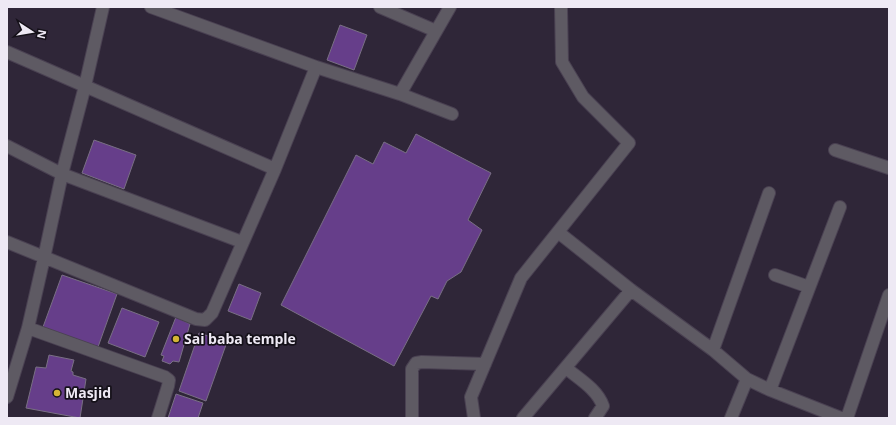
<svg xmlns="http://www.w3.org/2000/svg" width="896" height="425" font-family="'Open Sans',sans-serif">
  <rect width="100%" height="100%" fill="#2f2638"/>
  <path fill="#663e8a" stroke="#796f84" d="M 340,25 L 367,35 L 354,70 L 327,60 Z
    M 416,134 L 491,173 L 468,220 L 482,230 L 461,272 L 447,281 L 438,299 L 431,296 L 394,366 L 281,305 L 356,155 L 373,164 L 384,142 L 406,153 Z
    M 94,140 L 136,155 L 124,189 L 82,173 Z
    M 62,275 L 117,294 L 98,347 L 43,327 Z
    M 239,284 L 261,293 L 251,320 L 228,311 Z
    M 122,308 L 159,322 L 145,357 L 108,343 Z
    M 176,317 L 190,324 L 179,362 L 173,361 L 170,364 L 162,361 L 164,356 L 161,355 Z
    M 199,333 L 227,342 L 206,401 L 179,391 Z
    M 49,355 L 74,360 L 71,371 L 73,372 L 73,375 L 86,379 L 80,418 L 26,408 L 36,367 L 46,368 Z
    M 176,394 L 203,403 L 198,418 L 168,418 Z"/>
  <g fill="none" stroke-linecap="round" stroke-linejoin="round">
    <defs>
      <path id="street" d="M 151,7 L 316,67 L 400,94 L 450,7
        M 380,7 L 436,31
        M 7,52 L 275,169
        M 400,94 L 452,114
        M 7,146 L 62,174 L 242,242
        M 835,150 L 889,168
        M 558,232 L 631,290 L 713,350 L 747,379 L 770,390 L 841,418
        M 7,242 L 196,319 L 205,320 L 212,313 L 275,169 L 316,67
        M 775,275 L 809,287
        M 28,328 L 165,377 L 169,380 L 168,386 L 158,418
        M 713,350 L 769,193
        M 566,368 C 579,379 597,389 603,406 L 595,418
        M 770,390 L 840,207
        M 7,397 L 28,328 L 44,258 L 62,174 L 85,86 L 103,7
        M 412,418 L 412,369 L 416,363 L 422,362 L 485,364
        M 474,418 L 471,397 L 521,278 L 629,143 L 583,97 L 562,62 L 561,7
        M 523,418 L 631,290
        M 731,418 L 747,379
        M 847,418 L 889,295"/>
    </defs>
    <use href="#street" stroke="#4a4152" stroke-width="14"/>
    <use href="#street" stroke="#5e5a63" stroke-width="12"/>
  </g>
  <g fill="#d5b535" stroke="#151119" stroke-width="1.5">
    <circle cx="176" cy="339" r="4"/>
    <circle cx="57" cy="393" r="4"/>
  </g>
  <g text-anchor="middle" stroke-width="3.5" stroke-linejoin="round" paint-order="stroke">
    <g font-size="14" font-weight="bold" fill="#eee9f4" stroke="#151119" text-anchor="start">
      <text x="184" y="344">Sai baba temple</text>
      <text x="65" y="398">Masjid</text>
    </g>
  </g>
  <rect width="896" height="425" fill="none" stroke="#eee9f4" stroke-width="16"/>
  <g transform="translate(32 32) rotate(102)" stroke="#151119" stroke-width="3" paint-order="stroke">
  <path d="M0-3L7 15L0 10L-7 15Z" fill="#eee9f4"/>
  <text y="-6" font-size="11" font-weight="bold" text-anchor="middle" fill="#eee9f4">N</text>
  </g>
</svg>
